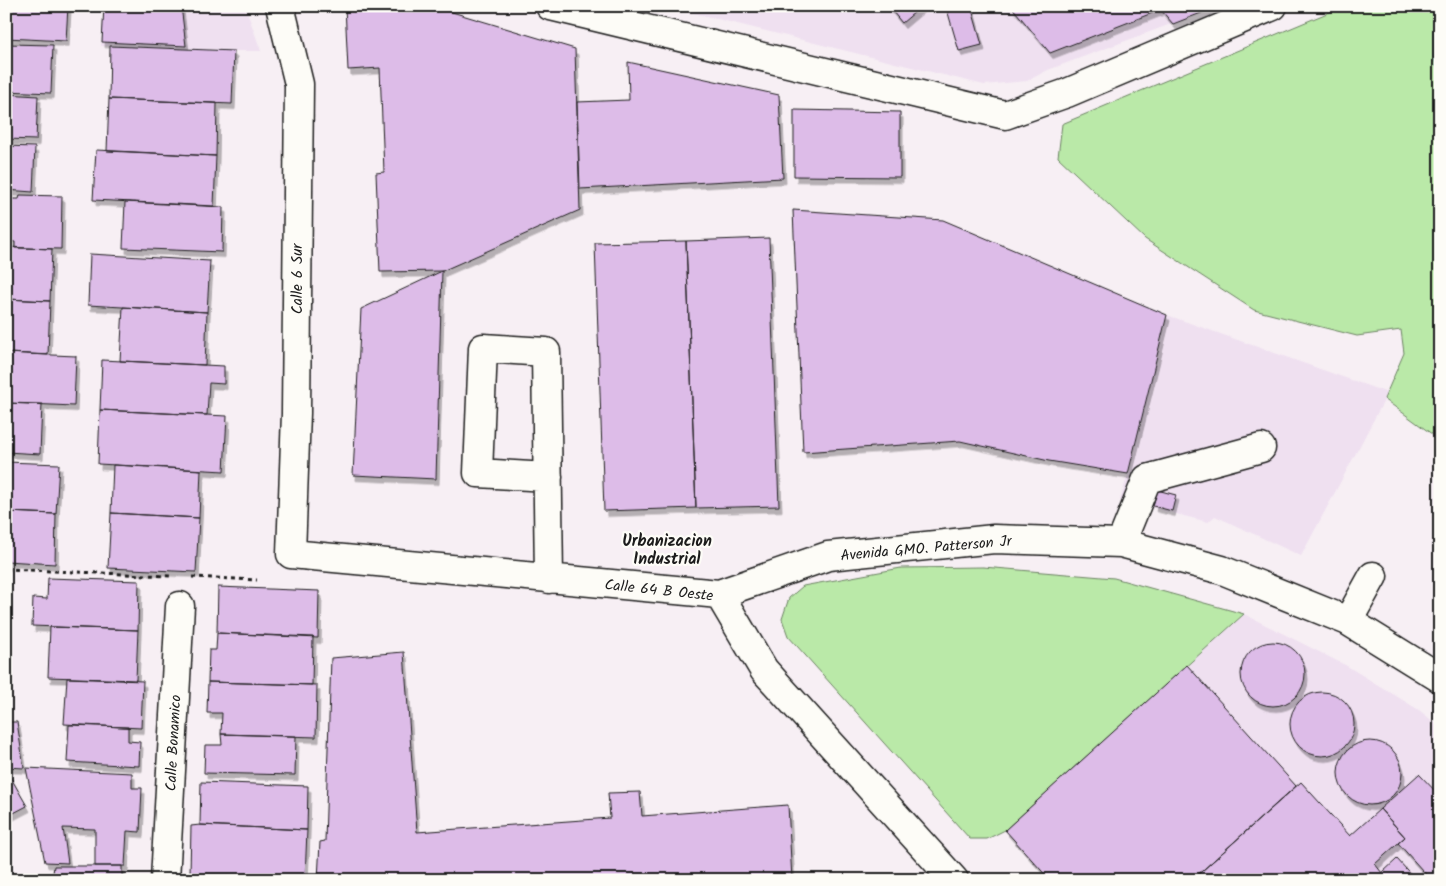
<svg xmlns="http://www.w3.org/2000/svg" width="1446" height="886" font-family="Kalam,sans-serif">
  <defs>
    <filter id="shadow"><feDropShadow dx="3" dy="5.5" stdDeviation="0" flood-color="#0004"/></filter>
  </defs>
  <rect width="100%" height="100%" fill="#f7eff4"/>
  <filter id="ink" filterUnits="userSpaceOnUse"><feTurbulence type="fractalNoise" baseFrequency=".02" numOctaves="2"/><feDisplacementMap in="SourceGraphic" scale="10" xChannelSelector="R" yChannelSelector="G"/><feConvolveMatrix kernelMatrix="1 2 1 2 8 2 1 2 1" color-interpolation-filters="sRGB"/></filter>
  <g filter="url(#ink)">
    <path fill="#efe0f0" d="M 104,6 L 245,6 L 261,51 L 234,51 L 101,46 Z
      M 665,6 L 1219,6 L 1048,70 L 1027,81 L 984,85 Z
      M 1167,315 L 1388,393 L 1301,556 L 1215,516 L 1208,522 L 1120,500 L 1128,474 Z
      M 1244,614 L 1347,666 L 1419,710 L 1440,727 L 1440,880 L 1050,880 L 1005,830 Z"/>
    <path fill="#bae9a8" stroke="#6b8262" d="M 1344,6 L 1440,6 L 1440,440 L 1384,399 L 1404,353 L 1401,330 L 1357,336 L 1254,310 L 1145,239 L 1058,157 L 1062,124 Z
      M 983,567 L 1114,578 L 1244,614 L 1005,830 L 987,839 L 970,839 L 788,636 L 782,619 L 789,598 L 803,586 L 901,568 Z"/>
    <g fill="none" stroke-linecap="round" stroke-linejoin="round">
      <path stroke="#55838d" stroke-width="10" d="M 1438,6 L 1438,56 L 1440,64"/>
    </g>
    <path fill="#ddbce8" stroke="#1c1c1c" filter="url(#shadow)" d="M 6,6 L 68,6 L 66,41 L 6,38 Z
      M 104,6 L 181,6 L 186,46 L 102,42 Z
      M 345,6 L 432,6 L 575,49 L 580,210 L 442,271 L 380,272 L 376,173 L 384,172 L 380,68 L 348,70 Z
      M 888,6 L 922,6 L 902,23 Z
      M 946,6 L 971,6 L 982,45 L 959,51 Z
      M 1011,6 L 1170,6 L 1050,53 Z
      M 1170,6 L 1219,6 L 1173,24 L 1161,10 Z
      M 6,44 L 53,45 L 51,93 L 6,91 Z
      M 110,46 L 234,51 L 232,104 L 109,99 Z
      M 628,62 L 779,95 L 783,178 L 580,189 L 577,102 L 629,100 Z
      M 6,94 L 38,96 L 36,140 L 6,139 Z
      M 109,99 L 217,103 L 216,156 L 107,151 Z
      M 794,110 L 900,112 L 900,177 L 794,176 Z
      M 6,146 L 35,147 L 33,192 L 6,190 Z
      M 96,150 L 216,156 L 214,206 L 93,200 Z
      M 20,195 L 62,196 L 61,249 L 15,248 L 15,242 L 6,241 L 6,199 L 19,199 Z
      M 125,202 L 223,207 L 222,252 L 123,248 Z
      M 793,210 L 943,220 L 1167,315 L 1128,474 L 1049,461 L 960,441 L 803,452 Z
      M 769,238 L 779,506 L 696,508 L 686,241 Z
      M 686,241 L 696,508 L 604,511 L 595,243 Z
      M 6,247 L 52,249 L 50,301 L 6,299 Z
      M 90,254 L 210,261 L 207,312 L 88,305 Z
      M 442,271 L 436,479 L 353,475 L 361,309 Z
      M 6,299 L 50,301 L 48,355 L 6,353 Z
      M 123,307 L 207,312 L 205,365 L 120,361 Z
      M 6,353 L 76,356 L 74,406 L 6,403 Z
      M 102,360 L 224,366 L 224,384 L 209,383 L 207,415 L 100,410 Z
      M 6,403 L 42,404 L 40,454 L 6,452 Z
      M 100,410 L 227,416 L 224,471 L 98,464 Z
      M 6,462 L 59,464 L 56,514 L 6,512 Z
      M 113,465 L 201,470 L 199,518 L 111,513 Z
      M 1157,490 L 1176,495 L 1172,511 L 1153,506 Z
      M 6,512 L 56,514 L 55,564 L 6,561 Z
      M 111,513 L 199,518 L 196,572 L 108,568 Z
      M 48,578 L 139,581 L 138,630 L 32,626 L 33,598 L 47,599 Z
      M 218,587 L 319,591 L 318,638 L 217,633 Z
      M 50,627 L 138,630 L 136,680 L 48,677 Z
      M 217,633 L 313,637 L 312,685 L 208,682 L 209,650 L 216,650 Z
      M1241 674a32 32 0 1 1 64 0a32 32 0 1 1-64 0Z
      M 404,652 L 417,832 L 610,818 L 608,793 L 640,792 L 642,816 L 788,805 L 792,880 L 318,880 L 320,842 L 325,841 L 331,658 Z
      M 1187,665 L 1296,786 L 1192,880 L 1050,880 L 1005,830 Z
      M 67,678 L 143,681 L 141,728 L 64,724 Z
      M 208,682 L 317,685 L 316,737 L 221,734 L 222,713 L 207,713 Z
      M1290 724a32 32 0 1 1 64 0a32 32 0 1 1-64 0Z
      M 6,722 L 17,722 L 24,768 L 6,767 Z
      M 69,725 L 128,727 L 128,741 L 140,742 L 139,766 L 67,762 Z
      M 221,734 L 296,736 L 295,775 L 204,773 L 205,745 L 222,745 Z
      M1338 773a32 32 0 1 1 64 0a32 32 0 1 1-64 0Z
      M 26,768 L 132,773 L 132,788 L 142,788 L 140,832 L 127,831 L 125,866 L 95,866 L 95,829 L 63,828 L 68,863 L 45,862 Z
      M 6,771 L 7,771 L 27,806 L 6,817 Z
      M 1419,774 L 1440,796 L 1440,880 L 1431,880 L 1398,843 L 1405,837 L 1380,809 Z
      M 201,782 L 308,786 L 307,830 L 200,825 Z
      M 1301,782 L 1350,836 L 1380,809 L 1405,837 L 1375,864 L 1382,873 L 1375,880 L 1192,880 Z
      M 200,825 L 307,830 L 305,878 L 190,874 L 191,826 Z
      M 1397,859 L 1416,880 L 1375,880 L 1382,873 Z
      M 54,866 L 122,866 L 122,880 L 52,880 Z
      M 190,874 L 282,877 L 282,880 L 189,880 Z"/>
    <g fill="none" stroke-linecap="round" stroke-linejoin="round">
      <defs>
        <path id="minor" d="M 280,6 L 299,84 L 296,413 L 291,554 L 719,594 L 828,556 L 994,539 L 1121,543 L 1222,570 L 1348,621 L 1440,678
          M 550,6 L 1005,115 L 1067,93 L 1273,6
          M 548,477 L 478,473 L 483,348 L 546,352 L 549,579
          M 1121,543 L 1147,479 L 1261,448
          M 719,594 L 764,670 L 954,880
          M 1348,621 L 1373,576
          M 165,880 L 180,606"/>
      </defs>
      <use href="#minor" stroke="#1c1c1c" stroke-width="31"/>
      <path stroke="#1c1c1c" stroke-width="3" stroke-dasharray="4 4" stroke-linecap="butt" d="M 6,569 L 170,576
        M 192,577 L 257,580"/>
      <use href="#minor" stroke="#fdfcf7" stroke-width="28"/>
    </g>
  </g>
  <g text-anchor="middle" stroke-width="4.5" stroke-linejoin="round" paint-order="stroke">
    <g font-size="15" fill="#1c1c1c" stroke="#fdfcf7">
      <text transform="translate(297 279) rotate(-90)" y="5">Calle 6 Sur</text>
      <text transform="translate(926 548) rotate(-5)" y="5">Avenida GMO. Patterson Jr</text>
      <text transform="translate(659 590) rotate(6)" y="5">Calle 64 B Oeste</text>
      <text transform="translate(173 743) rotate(-87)" y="5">Calle Bonamico</text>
    </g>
    <g font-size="16" font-weight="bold" fill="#1c1c1c" stroke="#fdfcf7">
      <text x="667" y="546">Urbanizacion<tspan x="667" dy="18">Industrial</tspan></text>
    </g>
  </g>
  <rect width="1446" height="886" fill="none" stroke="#fdfcf7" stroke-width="25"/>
  <rect x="12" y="12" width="1421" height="861" fill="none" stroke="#1c1c1c" stroke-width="2" filter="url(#ink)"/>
</svg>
